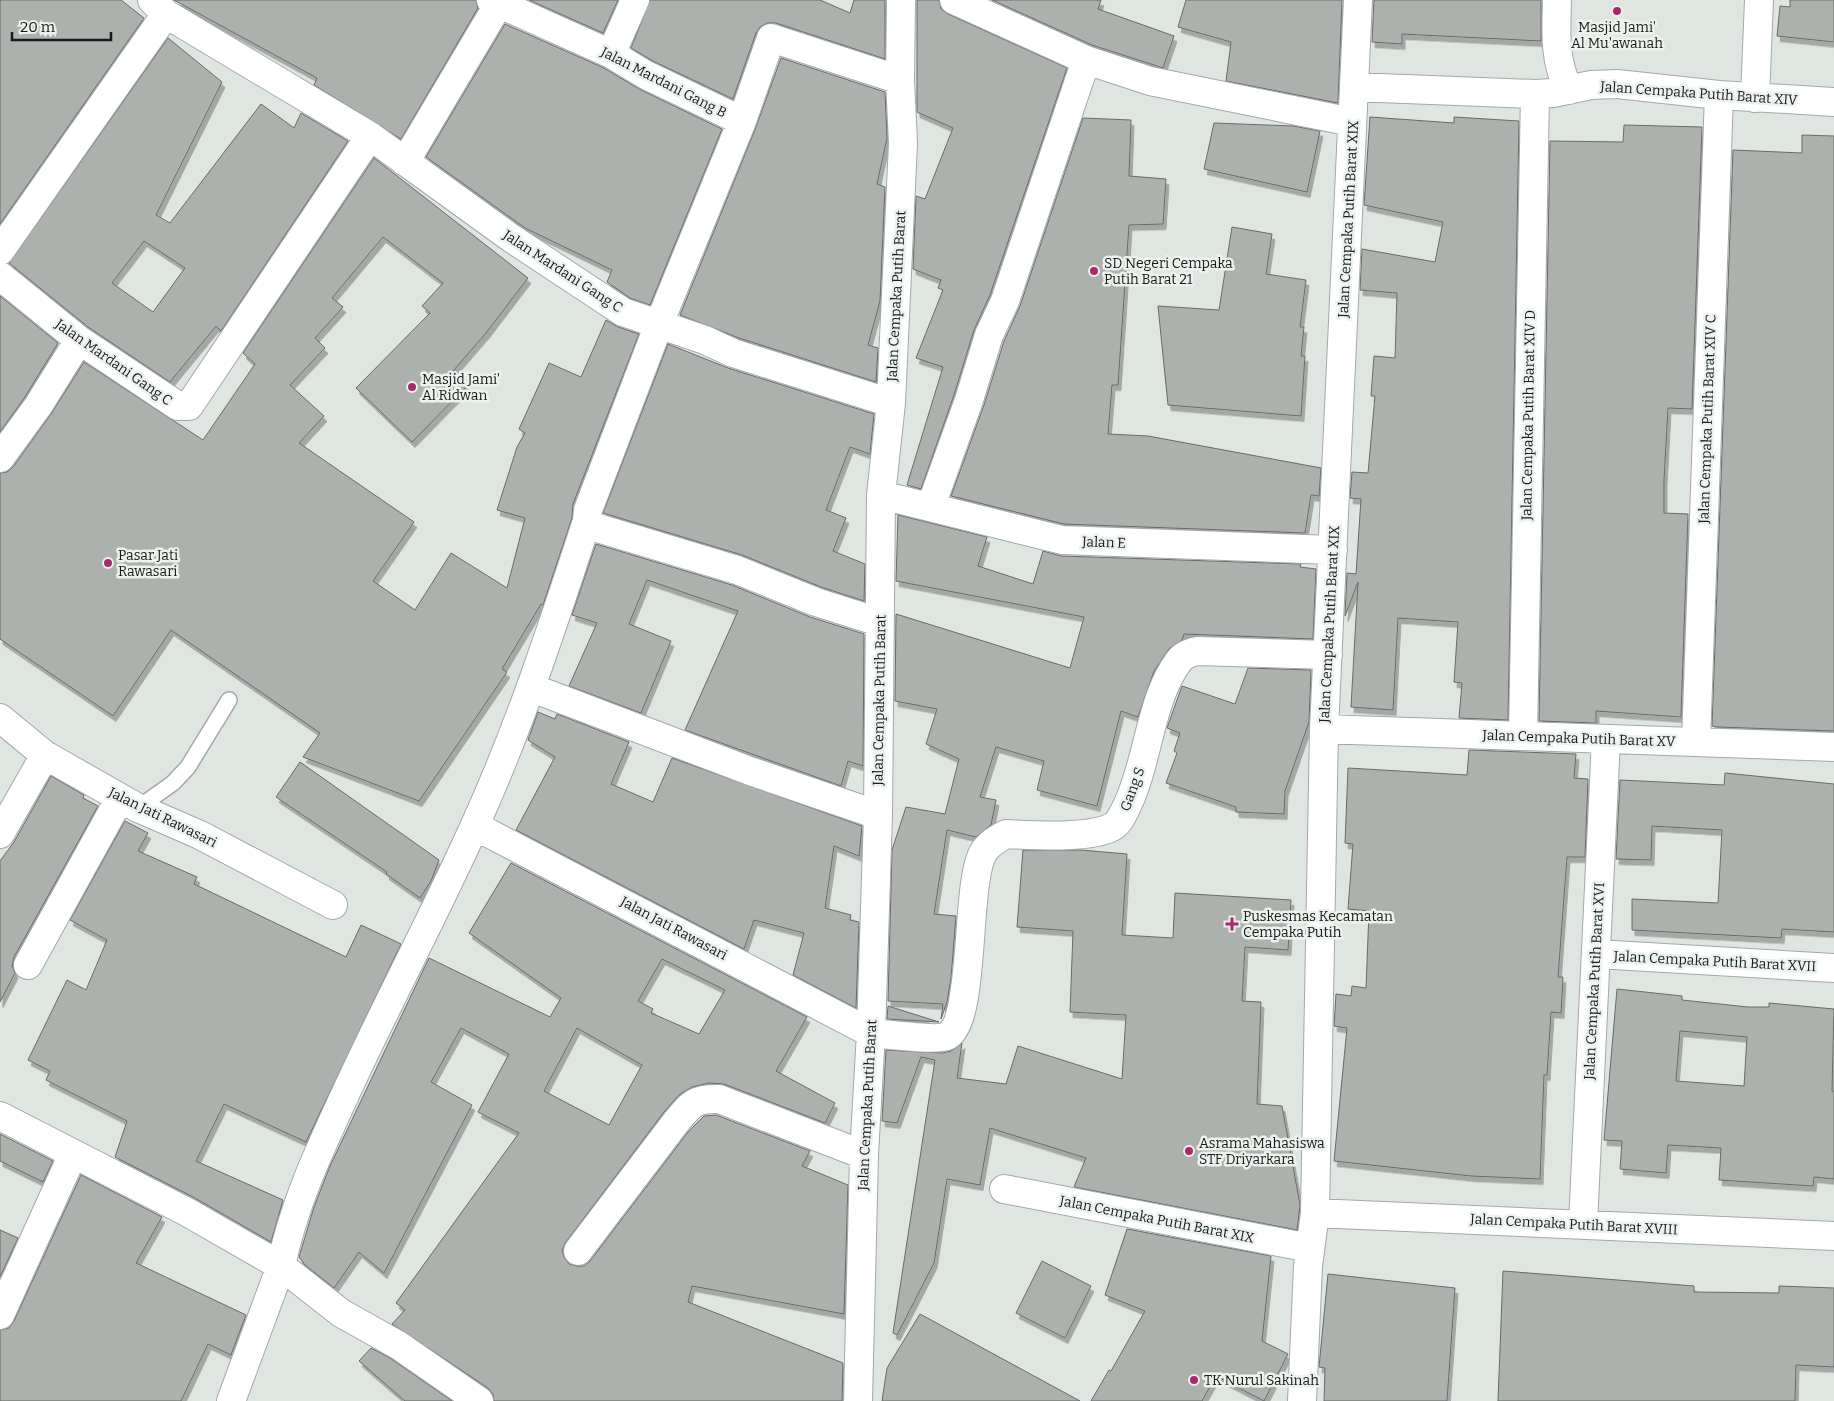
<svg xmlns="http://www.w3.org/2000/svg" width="1834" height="1401" font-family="Bitter,serif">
  <defs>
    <filter id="shadow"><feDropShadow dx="3" dy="5.5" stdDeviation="0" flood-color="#0004"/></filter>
  </defs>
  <rect width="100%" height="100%" fill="#dfe5e1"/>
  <path fill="#acb1ae" stroke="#676c69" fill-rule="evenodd" filter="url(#shadow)" d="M 0,0 L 121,0 L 144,18 L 0,224 Z
    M 174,0 L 476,0 L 478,8 L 401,139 L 314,85 L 317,78 Z
    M 529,0 L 618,0 L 603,33 Z
    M 650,0 L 820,0 L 850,13 L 854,0 L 885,0 L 885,59 L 776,23 L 767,23 L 760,27 L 756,33 L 733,99 L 653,61 L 631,48 Z
    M 917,0 L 939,0 L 941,9 L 948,14 L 1067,68 L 990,295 L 974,330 L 954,395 L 921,489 L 907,485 L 943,367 L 916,358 L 943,290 L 938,288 L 941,280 L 913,269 L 916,196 L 925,199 L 953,128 L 917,112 Z
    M 992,0 L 1101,0 L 1098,9 L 1174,36 L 1163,68 L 1092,45 Z
    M 1186,0 L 1342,0 L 1338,103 L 1226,81 L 1231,42 L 1178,27 Z
    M 1374,0 L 1541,0 L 1541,41 L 1402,34 L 1402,44 L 1372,42 Z
    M 1790,0 L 1834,0 L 1834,42 L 1777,36 L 1780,6 L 1790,7 Z
    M 505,24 L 604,68 L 639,89 L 722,129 L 650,305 L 630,298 L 607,282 L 612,270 L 525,228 L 426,157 Z
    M 168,38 L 222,82 L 156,215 L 170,223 L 261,104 L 294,128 L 301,113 L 348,141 L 221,331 L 216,326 L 170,382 L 88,327 L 9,263 ZM 144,241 L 185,268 L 153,312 L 112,283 Z
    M 781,58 L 885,92 L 887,138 L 877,184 L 885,187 L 880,301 L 868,345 L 878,348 L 876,382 L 739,338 L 680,315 L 756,127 Z
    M 1370,117 L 1454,123 L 1454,117 L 1519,121 L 1508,720 L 1459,718 L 1462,683 L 1454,682 L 1458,622 L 1398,618 L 1393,710 L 1351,707 L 1358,582 L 1345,616 L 1347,573 L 1356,574 L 1361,499 L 1350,498 L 1352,472 L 1368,473 L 1375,396 L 1371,396 L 1374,356 L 1395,358 L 1397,293 L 1360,290 L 1362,249 L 1435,262 L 1443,222 L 1364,205 Z
    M 1083,118 L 1131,120 L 1129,176 L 1166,179 L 1163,224 L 1129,225 L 1118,385 L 1112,385 L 1108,434 L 1148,436 L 1321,468 L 1319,496 L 1311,495 L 1305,533 L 1064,524 L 951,496 L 984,405 L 1004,341 L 1020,306 Z
    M 1214,123 L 1293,126 L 1320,131 L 1307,192 L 1204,169 Z
    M 1624,125 L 1702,127 L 1692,409 L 1668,408 L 1664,480 L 1664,513 L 1688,514 L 1681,717 L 1596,711 L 1596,723 L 1539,721 L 1550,141 L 1623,142 Z
    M 1802,135 L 1834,136 L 1834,731 L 1718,727 L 1712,726 L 1733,150 L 1802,153 Z
    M 374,158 L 528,278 L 486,333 L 453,371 L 467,386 L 412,442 L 356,388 L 430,313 L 422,306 L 443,283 L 383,237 L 332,298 L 343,307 L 315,338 L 325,348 L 290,385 L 324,416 L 299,443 L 414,522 L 373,581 L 415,610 L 451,553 L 507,588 L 525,518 L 497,510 L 517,447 L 525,433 L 519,429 L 549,363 L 581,377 L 606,320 L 618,327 L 639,334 L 573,504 L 572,518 L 543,605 L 541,604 L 502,669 L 507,672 L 419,801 L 303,757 L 320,733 L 171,630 L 113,716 L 0,639 L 0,473 L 7,472 L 13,467 L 51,414 L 84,362 L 203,440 L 255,364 L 243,353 Z
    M 1232,227 L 1272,234 L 1266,274 L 1306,280 L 1300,327 L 1304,327 L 1301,356 L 1305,356 L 1301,416 L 1168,405 L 1158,306 L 1219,310 Z
    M 0,296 L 58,343 L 25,397 L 0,432 Z
    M 668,344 L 728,368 L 874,414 L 870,454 L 850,447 L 826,510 L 846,518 L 833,551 L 865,564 L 864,601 L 821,587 L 742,555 L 603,513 Z
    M 898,515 L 987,537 L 978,566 L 1033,584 L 1043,551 L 1061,556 L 1301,564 L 1300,567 L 1316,569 L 1313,639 L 1184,634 L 1182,640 L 1169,649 L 1154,671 L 1138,717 L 1121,711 L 1097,806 L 1037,790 L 1044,761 L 996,747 L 980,797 L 996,800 L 991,825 L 976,837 L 947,830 L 934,914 L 956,916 L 951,978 L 947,1002 L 941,1019 L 943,1004 L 888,1001 L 892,850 L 906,807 L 945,814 L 959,759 L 926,744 L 937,709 L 895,701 L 896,614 L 1070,668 L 1084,617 L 896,581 Z
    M 596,544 L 732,585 L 810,617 L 864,634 L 863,766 L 848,761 L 841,786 L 685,730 L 738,611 L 647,580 L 629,624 L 671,641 L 641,713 L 569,686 L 597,623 L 572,615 Z
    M 1248,668 L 1311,670 L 1309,722 L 1285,791 L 1284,814 L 1236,812 L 1236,807 L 1166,783 L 1177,753 L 1174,751 L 1180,733 L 1167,728 L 1182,686 L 1235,704 Z
    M 538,712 L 555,719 L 557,714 L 629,742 L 611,784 L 653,802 L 672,758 L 862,826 L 859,856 L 834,846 L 825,908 L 851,915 L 850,920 L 859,922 L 856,1008 L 793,975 L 804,933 L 754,920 L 744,949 L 516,830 L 555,757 L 528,740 Z
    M 1469,750 L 1576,754 L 1574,778 L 1588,779 L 1585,857 L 1567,857 L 1558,977 L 1563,977 L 1561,1013 L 1551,1012 L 1547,1075 L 1544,1075 L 1540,1179 L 1471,1176 L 1334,1161 L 1347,1028 L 1334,1026 L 1336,994 L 1351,996 L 1352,986 L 1366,988 L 1369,911 L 1348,909 L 1353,844 L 1345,843 L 1348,768 L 1467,775 Z
    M 300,762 L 439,860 L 431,881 L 420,898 L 386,874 L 387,872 L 276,797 Z
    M 1725,773 L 1834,784 L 1834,932 L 1782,929 L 1781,938 L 1632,930 L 1632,899 L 1718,903 L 1722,830 L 1652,826 L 1651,860 L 1616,859 L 1620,780 L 1724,785 Z
    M 51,776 L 84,795 L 83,798 L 98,806 L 14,957 L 12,966 L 15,973 L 0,1002 L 0,861 L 14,842 Z
    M 125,821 L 148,833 L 138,851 L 197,877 L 194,884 L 346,957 L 361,925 L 401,944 L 306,1142 L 224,1104 L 196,1161 L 283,1200 L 271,1242 L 195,1198 L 115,1157 L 127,1121 L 46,1080 L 50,1071 L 28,1060 L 67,980 L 86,990 L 107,940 L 70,920 Z
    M 1023,850 L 1081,850 L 1127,854 L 1122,935 L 1173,938 L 1175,893 L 1291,900 L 1288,950 L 1245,947 L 1242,1001 L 1261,1002 L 1257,1104 L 1282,1106 L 1300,1205 L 1297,1230 L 1074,1187 L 1086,1158 L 990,1128 L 980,1185 L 947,1179 L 934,1263 L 897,1335 L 893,1333 L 935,1060 L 921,1057 L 897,1123 L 882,1121 L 886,1050 L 943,1053 L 951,1051 L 962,1043 L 957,1078 L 1006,1084 L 1018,1046 L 1122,1079 L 1126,1015 L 1070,1012 L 1073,931 L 1017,927 Z
    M 511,863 L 807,1017 L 776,1071 L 835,1103 L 825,1123 L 724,1084 L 709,1083 L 692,1087 L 679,1095 L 664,1112 L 566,1242 L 562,1250 L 564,1257 L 569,1264 L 577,1266 L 584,1266 L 590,1261 L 688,1132 L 704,1116 L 716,1115 L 810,1151 L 802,1166 L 848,1185 L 844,1314 L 692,1286 L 688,1302 L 843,1363 L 842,1401 L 494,1401 L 493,1394 L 488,1388 L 392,1324 L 405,1310 L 396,1303 L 519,1133 L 478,1112 L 509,1054 L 461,1028 L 431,1082 L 472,1105 L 384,1273 L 359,1252 L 334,1288 L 305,1265 L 299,1257 L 314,1207 L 330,1166 L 429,958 L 550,1017 L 561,998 L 469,933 ZM 662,959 L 725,990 L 699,1034 L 651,1013 L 653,1009 L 638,1001 ZM 577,1028 L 642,1065 L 609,1125 L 544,1091 Z
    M 1617,989 L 1682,996 L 1682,1000 L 1748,1007 L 1769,1007 L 1769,1003 L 1834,1009 L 1832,1091 L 1834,1091 L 1834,1179 L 1814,1177 L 1813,1186 L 1719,1180 L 1721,1148 L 1668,1145 L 1666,1173 L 1620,1169 L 1622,1141 L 1604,1140 ZM 1680,1031 L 1747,1037 L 1744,1086 L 1676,1081 Z
    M 888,1006 L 939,1022 L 887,1019 Z
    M 0,1134 L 53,1161 L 43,1182 L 0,1161 Z
    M 81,1175 L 162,1217 L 136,1263 L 246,1315 L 231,1355 L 208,1344 L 181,1401 L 0,1401 L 0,1330 L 9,1328 L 14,1321 Z
    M 1127,1229 L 1271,1256 L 1262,1341 L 1288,1354 L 1264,1401 L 1216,1376 L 1202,1401 L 1091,1401 L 1109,1370 L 1111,1371 L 1145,1311 L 1105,1295 Z
    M 0,1230 L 18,1238 L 0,1277 Z
    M 1042,1261 L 1091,1286 L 1065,1338 L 1016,1313 Z
    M 1503,1271 L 1694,1286 L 1694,1292 L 1779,1293 L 1779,1286 L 1834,1288 L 1834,1367 L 1796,1365 L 1795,1401 L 1498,1401 Z
    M 1328,1274 L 1455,1288 L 1447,1401 L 1324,1401 L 1325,1368 L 1319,1367 Z
    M 920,1314 L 1080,1401 L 882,1401 L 887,1368 Z
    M 371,1348 L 390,1358 L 452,1401 L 405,1401 L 359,1361 Z"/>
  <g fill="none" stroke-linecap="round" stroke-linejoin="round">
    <defs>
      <path id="service" d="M 138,808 L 173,783 L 188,767 L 229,700"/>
      <path id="minor" d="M 491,0 L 611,54 L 646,75 L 742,121
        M 954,0 L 1086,60 L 1150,81 L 1352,122
        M 1557,0 C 1556,32 1554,61 1569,90
        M 611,54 L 635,0
        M 1354,87 L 1535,94 L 1553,93 L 1591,85 L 1617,84 L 1719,95 L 1834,102
        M 1755,98 L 1759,0
        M 370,136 L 511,238 L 623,312 L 705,340 L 733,353 L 891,403
        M 405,162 L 498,5
        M 0,251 L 166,14
        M 0,276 L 79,340 L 178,406 L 189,406 L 370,136 L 166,14 L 152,0
        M 0,458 L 38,406 L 79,340
        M 881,495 L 1062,540 L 1333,550
        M 931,506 L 969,400 L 989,335 L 1005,301 L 1086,60
        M 879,622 L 816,602 L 737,570 L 591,526 L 587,521 L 588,510 L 659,324 L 742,121 L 771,38 L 900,80
        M 532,688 L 750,771 L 878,815
        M 0,718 L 45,755 L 138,808 L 200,835 L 333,905
        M 1324,729 L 1834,747
        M 1523,736 L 1535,94
        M 1696,742 L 1719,95
        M 475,826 L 871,1033 C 885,1034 938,1041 947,1036 C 976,1021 965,885 983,853 C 988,844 997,839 1006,834 C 1033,835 1089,839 1112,827 C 1120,823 1123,813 1127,806 C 1148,763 1150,700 1178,662 C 1183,655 1189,653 1197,651 L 1328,655
        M 0,834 L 45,755
        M 1596,954 L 1834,968
        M 28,965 L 120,798
        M 0,1116 L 187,1212 L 281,1266 L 231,1401
        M 1004,1189 L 1310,1248
        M 1315,1213 L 1834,1236
        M 1583,1224 L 1606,739
        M 578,1251 L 676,1122 C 691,1104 695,1098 719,1099 L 864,1155
        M 0,1315 L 73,1154
        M 479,1401 L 398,1345 L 341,1313 L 281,1266 C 293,1207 318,1153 343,1099 C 385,1007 433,918 475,825 C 520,726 553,625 587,521
        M 858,1401 L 864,1155 L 871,1033 L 878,815 L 881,495 L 891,403 L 903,143 L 900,80 L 901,0
        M 1302,1401 L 1308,1266 L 1315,1213 L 1324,729 L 1358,0"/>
    </defs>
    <use href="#service" stroke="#a4a9a6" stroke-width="18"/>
    <use href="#minor" stroke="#a4a9a6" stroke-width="30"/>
    <use href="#service" stroke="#fff" stroke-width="15"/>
    <use href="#minor" stroke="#fff" stroke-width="28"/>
  </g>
  <g fill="#ad276d" stroke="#ecf2ee" stroke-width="2">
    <circle cx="1617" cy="11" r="5"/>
    <circle cx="1094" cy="271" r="5"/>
    <circle cx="412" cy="387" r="5"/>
    <circle cx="108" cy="563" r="5"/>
    <path d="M1229.5 916.5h5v5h5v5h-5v5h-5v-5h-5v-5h5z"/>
    <circle cx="1189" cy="1151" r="5"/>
    <circle cx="1194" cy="1380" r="5"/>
  </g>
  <g text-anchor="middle" stroke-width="5" stroke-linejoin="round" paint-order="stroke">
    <g font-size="14" fill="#191b19" stroke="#ecf2ee" text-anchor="start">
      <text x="1617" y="32" text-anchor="middle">Masjid Jami'<tspan x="1617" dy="16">Al Mu'awanah</tspan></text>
      <text x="1104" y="268">SD Negeri Cempaka<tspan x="1104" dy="16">Putih Barat 21</tspan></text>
      <text x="422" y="384">Masjid Jami'<tspan x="422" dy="16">Al Ridwan</tspan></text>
      <text x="118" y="560">Pasar Jati<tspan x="118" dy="16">Rawasari</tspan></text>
      <text x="1243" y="921">Puskesmas Kecamatan<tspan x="1243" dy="16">Cempaka Putih</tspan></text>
      <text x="1199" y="1148">Asrama Mahasiswa<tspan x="1199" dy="16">STF Driyarkara</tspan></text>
      <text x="1204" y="1385">TK Nurul Sakinah</text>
    </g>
    <g font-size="14" fill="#191b19" stroke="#ecf2ee">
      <text transform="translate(664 82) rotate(27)" y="5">Jalan Mardani Gang B</text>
      <text transform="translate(1699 93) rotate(4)" y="5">Jalan Cempaka Putih Barat XIV</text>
      <text transform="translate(1348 219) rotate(-87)" y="5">Jalan Cempaka Putih Barat XIX</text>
      <text transform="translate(563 271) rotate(33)" y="5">Jalan Mardani Gang C</text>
      <text transform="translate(896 296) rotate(-87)" y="5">Jalan Cempaka Putih Barat</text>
      <text transform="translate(114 362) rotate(35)" y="5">Jalan Mardani Gang C</text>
      <text transform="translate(1528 415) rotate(-89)" y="5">Jalan Cempaka Putih Barat XIV D</text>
      <text transform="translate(1707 419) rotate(-88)" y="5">Jalan Cempaka Putih Barat XIV C</text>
      <text transform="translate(1104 542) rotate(2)" y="5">Jalan E</text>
      <text transform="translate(1329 624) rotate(-87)" y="5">Jalan Cempaka Putih Barat XIX</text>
      <text transform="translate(879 700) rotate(-89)" y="5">Jalan Cempaka Putih Barat</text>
      <text transform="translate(1579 738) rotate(2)" y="5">Jalan Cempaka Putih Barat XV</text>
      <text transform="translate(1132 789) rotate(-70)" y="5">Gang S</text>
      <text transform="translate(163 817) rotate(26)" y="5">Jalan Jati Rawasari</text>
      <text transform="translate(674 928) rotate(28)" y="5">Jalan Jati Rawasari</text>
      <text transform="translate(1715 961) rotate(3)" y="5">Jalan Cempaka Putih Barat XVII</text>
      <text transform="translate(1594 981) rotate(-87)" y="5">Jalan Cempaka Putih Barat XVI</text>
      <text transform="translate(867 1105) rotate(-87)" y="5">Jalan Cempaka Putih Barat</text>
      <text transform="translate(1157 1219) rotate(11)" y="5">Jalan Cempaka Putih Barat XIX</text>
      <text transform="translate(1574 1224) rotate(3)" y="5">Jalan Cempaka Putih Barat XVIII</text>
    </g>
  </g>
  <path d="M12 32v8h99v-8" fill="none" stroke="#191b19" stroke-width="2.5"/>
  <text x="20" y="32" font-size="15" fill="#191b19" stroke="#ecf2ee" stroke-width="4" paint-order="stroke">20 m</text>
</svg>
